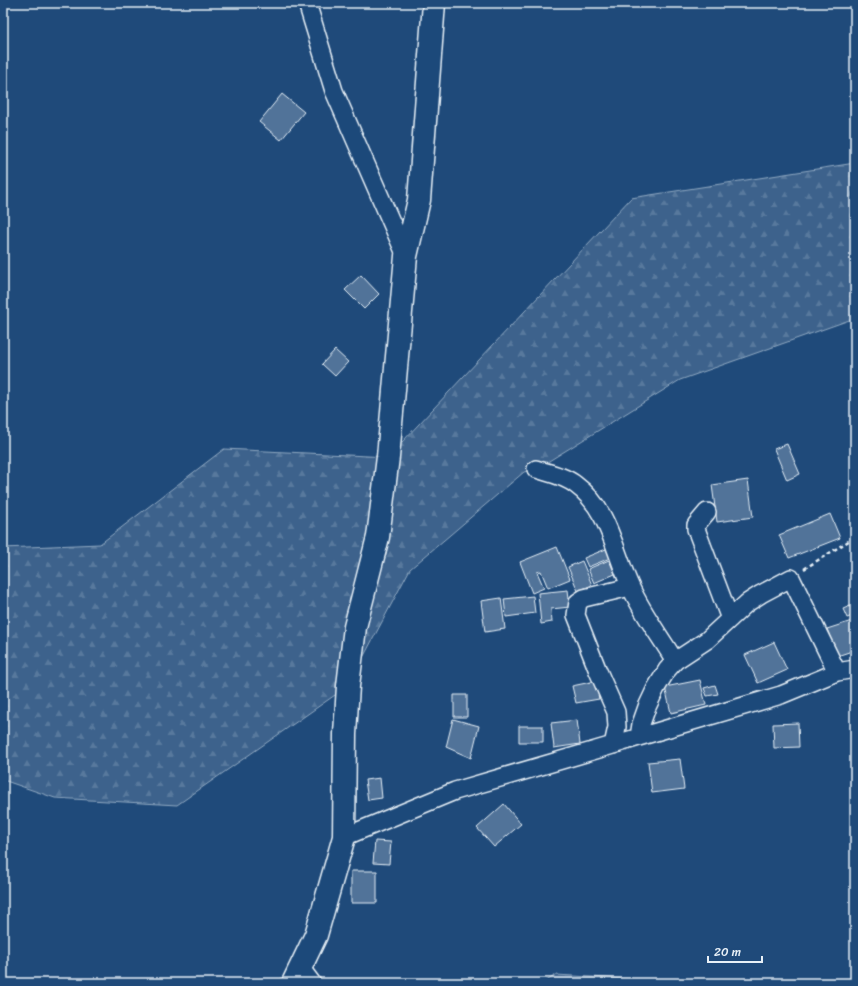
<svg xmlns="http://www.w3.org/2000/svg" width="858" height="986" font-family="Sriracha,sans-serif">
  <defs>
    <pattern id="grass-tufts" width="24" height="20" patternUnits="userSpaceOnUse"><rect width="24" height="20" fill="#3c628c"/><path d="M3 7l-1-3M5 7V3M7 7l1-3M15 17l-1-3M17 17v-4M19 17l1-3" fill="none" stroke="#58799d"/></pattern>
    <pattern id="forest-firs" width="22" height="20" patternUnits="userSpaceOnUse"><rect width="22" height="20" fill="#3c628c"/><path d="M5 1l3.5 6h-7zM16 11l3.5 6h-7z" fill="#58799d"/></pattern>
  </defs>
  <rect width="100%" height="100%" fill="#1f4a7a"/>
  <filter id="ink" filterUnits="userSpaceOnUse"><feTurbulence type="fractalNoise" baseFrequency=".025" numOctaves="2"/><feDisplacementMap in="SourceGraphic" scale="8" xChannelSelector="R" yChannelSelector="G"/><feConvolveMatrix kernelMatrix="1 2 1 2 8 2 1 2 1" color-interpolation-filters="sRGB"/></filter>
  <g filter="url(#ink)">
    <path fill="url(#grass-tufts)" stroke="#92aac2" d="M 556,975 L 642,980 L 645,983 L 543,983 Z"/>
    <path fill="url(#forest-firs)" stroke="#92aac2" d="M 855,163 L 855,318 L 680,380 L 536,469 L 524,472 L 410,569 L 348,686 L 177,805 L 55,798 L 3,780 L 3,548 L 100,544 L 224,449 L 388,457 L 631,198 Z"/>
    <path fill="#517399" stroke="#e8f1f8" d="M 282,94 L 304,112 L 281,140 L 259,122 Z
      M 361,275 L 379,294 L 364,309 L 345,290 Z
      M 335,350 L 348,362 L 335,376 L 322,364 Z
      M 787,444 L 800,474 L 787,480 L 774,449 Z
      M 748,480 L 753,517 L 717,522 L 712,485 Z
      M 830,514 L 840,538 L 789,558 L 779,535 Z
      M 557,547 L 570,579 L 548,588 L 541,571 L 537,572 L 544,588 L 532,593 L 520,562 Z
      M 606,549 L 610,558 L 588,567 L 584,558 Z
      M 609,560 L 615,574 L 594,583 L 588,569 Z
      M 582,561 L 592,585 L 578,591 L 568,567 Z
      M 568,590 L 570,607 L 551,609 L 552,622 L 541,624 L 538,593 Z
      M 533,596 L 535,613 L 506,617 L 504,599 Z
      M 501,598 L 505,629 L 485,632 L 481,601 Z
      M 855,604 L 855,615 L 847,618 L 843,609 Z
      M 855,620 L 855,650 L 837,656 L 827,629 Z
      M 774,642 L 787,670 L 758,683 L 745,655 Z
      M 700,680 L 706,705 L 671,713 L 665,687 Z
      M 596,681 L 599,699 L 576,703 L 572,686 Z
      M 715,685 L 718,694 L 707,696 L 704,688 Z
      M 454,695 L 467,695 L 467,717 L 454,717 Z
      M 453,719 L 479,726 L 471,758 L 446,747 Z
      M 577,720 L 580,744 L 554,748 L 551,723 Z
      M 798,723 L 799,747 L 774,748 L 773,724 Z
      M 519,726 L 543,726 L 543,742 L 519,742 Z
      M 680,759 L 684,789 L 652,793 L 648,762 Z
      M 380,778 L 382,798 L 368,800 L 365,780 Z
      M 504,804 L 521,824 L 494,847 L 477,828 Z
      M 375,841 L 391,842 L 389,864 L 373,863 Z
      M 351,871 L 377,871 L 377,903 L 351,903 Z"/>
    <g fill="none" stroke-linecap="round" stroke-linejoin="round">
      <defs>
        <path id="street" d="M 307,3 L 334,91 L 406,256
          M 536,469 C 549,473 565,476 576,485 C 610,510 614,552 631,588 C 643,614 660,636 675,661
          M 707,512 L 696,525 L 696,529 L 730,619
          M 639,737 L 641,724 L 647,707 L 656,688 L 667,670 L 675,661 L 707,640 L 747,603 L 761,594 L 791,578 L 837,672
          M 613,745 L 617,727 L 616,712 L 598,671 L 576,615 L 578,602 L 584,598 L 630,587
          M 344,837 L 455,791 L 613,745 L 639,737 L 781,695 L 837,672 L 855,669
          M 300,967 L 312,983"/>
        <path id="secondary" d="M 293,983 L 316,935 L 344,837 L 345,734 L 348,686 L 355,627 L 378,537 L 388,457 L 406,256 L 419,200 L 434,3"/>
      </defs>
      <use href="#street" stroke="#e8f1f8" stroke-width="20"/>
      <use href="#secondary" stroke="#e8f1f8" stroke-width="25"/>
      <path stroke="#e8f1f8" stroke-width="2.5" stroke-dasharray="4 3" stroke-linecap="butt" d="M 804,569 L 855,537"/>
      <use href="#street" stroke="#1f4a7a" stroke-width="17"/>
      <use href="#secondary" stroke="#1f4a7a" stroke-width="22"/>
    </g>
  </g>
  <rect width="858" height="986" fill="none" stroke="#1f4a7a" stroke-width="16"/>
  <rect x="8" y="8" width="842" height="970" fill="none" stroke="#e8f1f8" stroke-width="1.5" filter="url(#ink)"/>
  <path d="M708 956v6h54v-6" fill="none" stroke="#e8f1f8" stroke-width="2"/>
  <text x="714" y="956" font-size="12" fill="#e8f1f8" stroke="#1f4a7a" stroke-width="3" paint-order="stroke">20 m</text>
</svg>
